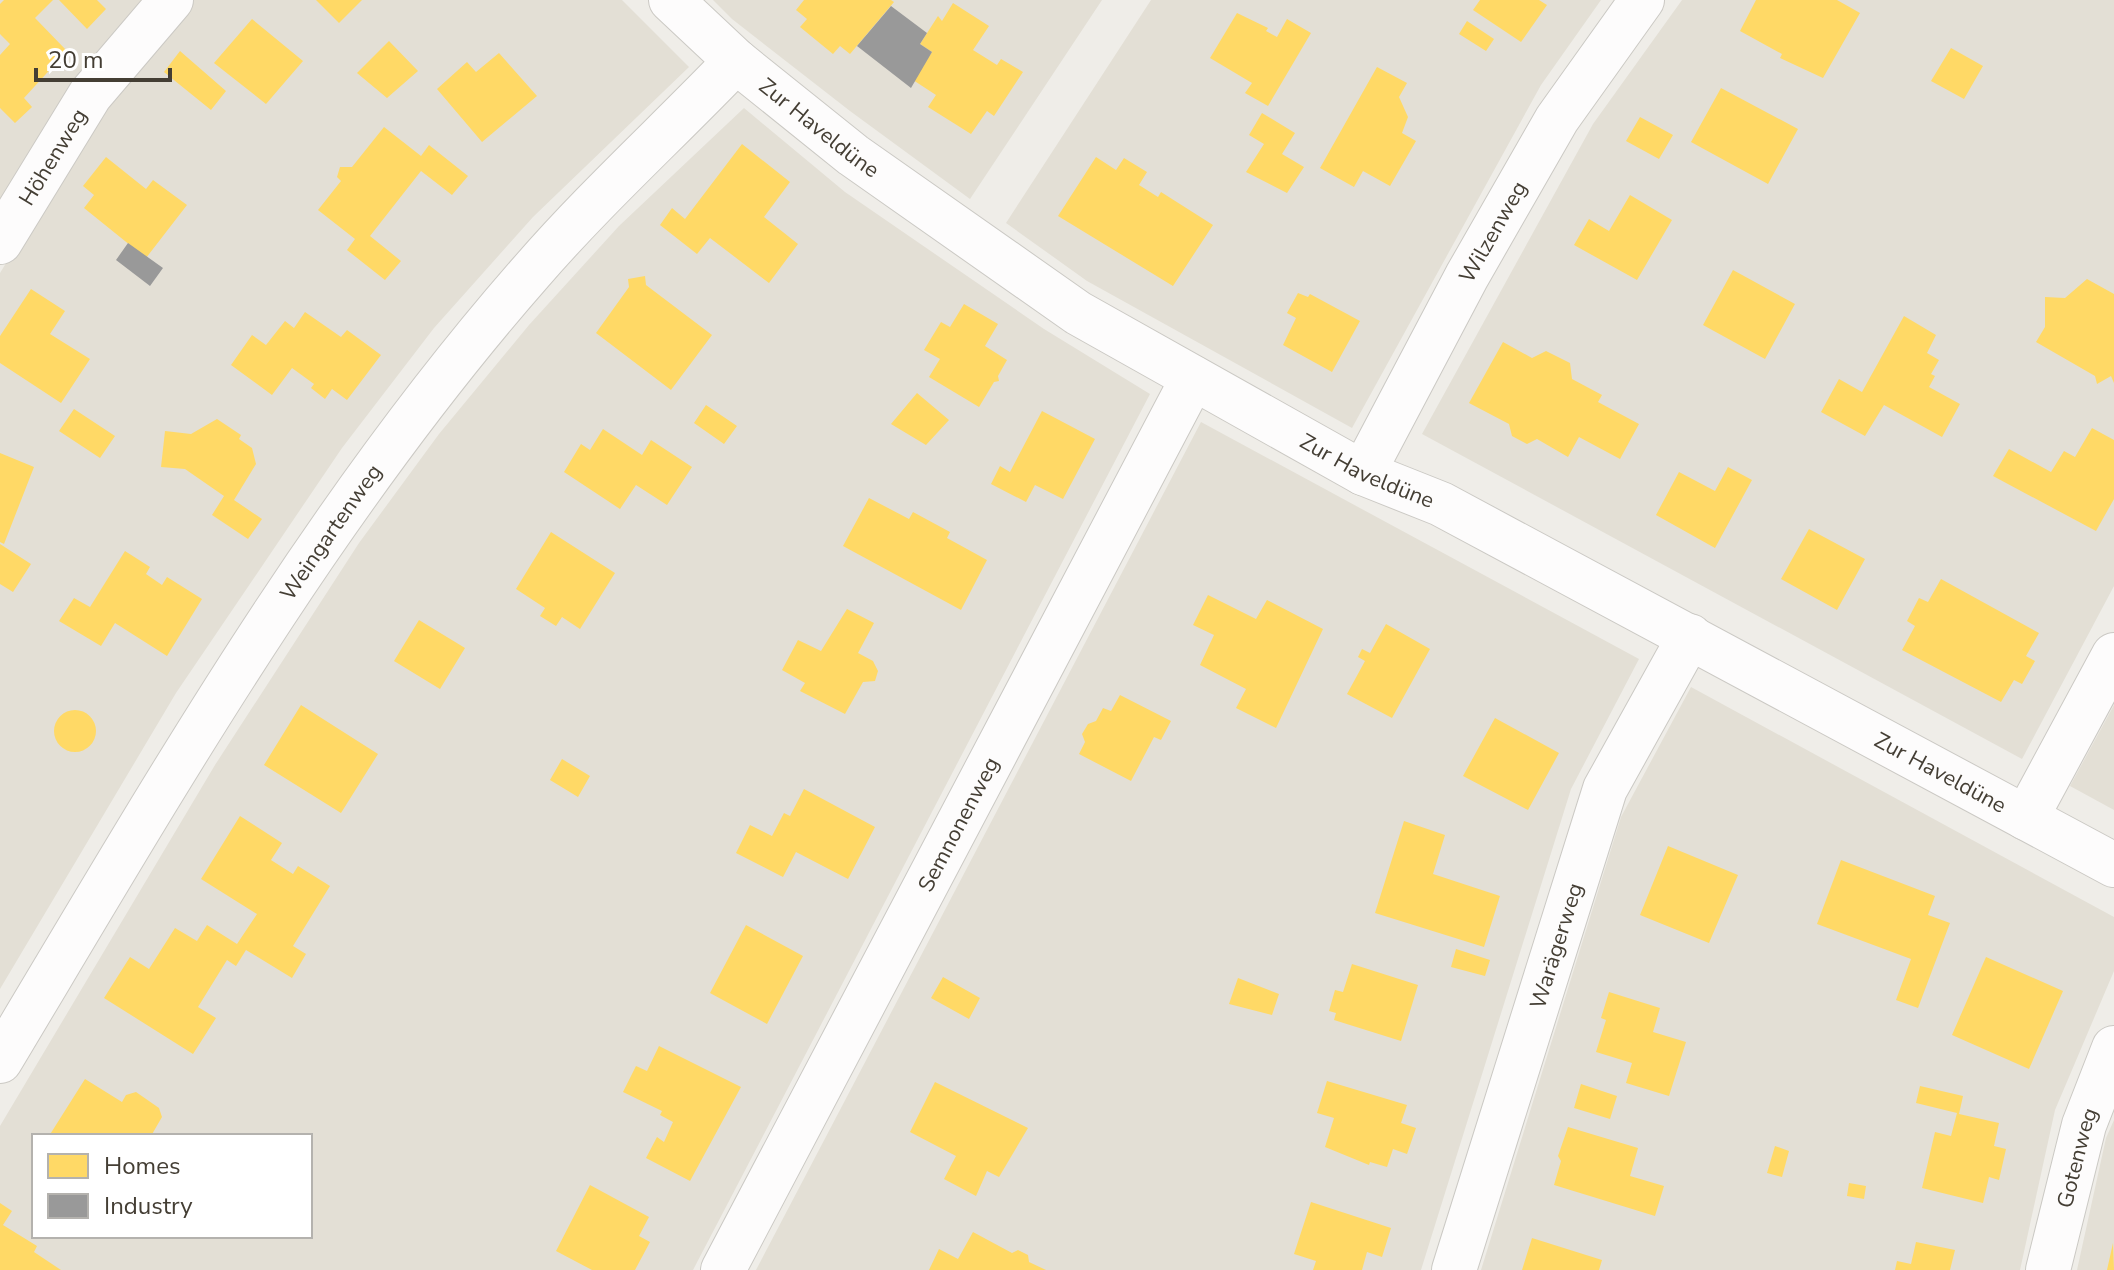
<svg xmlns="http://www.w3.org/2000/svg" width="2114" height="1270" font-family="'Nunito Sans',sans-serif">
  <rect width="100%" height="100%" fill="#efede8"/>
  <path fill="#e3dfd5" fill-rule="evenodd" d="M 0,0 L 148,0 L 0,204 Z
    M 193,0 L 622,0 L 689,67 L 533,217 L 434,328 L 342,448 L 176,693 L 0,989 L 0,273 L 76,149 Z
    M 713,0 L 1102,0 L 970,199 L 850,111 L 732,19 Z
    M 1151,0 L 1601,0 L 1541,85 L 1352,428 L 1087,281 L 1006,223 Z
    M 1682,0 L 2114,0 L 2114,586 L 2022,759 L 1422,434 L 1593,124 Z
    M 744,108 L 845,192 L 1044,329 L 1150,394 L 693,1270 L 0,1270 L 0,1126 L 215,765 L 359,543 L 439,434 L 529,325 L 619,226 ZM 34,1136 L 310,1136 L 310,1236 L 34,1236 Z
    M 1201,422 L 1639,659 L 1571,789 L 1421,1270 L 756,1270 Z
    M 1691,687 L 2114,917 L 2114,971 L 2055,1110 L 2020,1270 L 1481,1270 L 1621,817 Z
    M 2114,705 L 2114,810 L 2070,786 Z
    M 2114,1120 L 2114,1270 L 2077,1270 L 2106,1138 Z"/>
  <path fill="#ffd966" d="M 4,0 L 53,0 L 35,18 L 67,51 L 24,98 L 32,107 L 15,123 L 0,108 L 0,55 L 10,44 L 0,34 L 0,4 Z
    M 59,0 L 97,0 L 106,9 L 87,29 Z
    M 316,0 L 362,0 L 339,23 Z
    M 804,0 L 891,0 L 894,2 L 850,54 L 840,46 L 833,54 L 800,27 L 807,19 L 796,10 Z
    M 1480,0 L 1539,0 L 1547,5 L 1521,42 L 1473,10 Z
    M 1756,0 L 1837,0 L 1860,13 L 1823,78 L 1780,58 L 1782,54 L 1740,31 Z
    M 953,3 L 989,26 L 973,50 L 997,65 L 1001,59 L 1023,72 L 994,116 L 987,111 L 971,134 L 928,107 L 936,95 L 913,80 L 932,52 L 920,44 L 938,16 L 942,21 Z
    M 1237,13 L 1268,28 L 1266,31 L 1277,37 L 1287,19 L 1311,33 L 1268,106 L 1245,93 L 1252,83 L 1210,58 Z
    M 252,19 L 303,61 L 266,104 L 214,63 Z
    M 1467,21 L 1494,39 L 1486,51 L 1459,34 Z
    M 389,41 L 418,71 L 387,98 L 357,73 Z
    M 1951,48 L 1983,66 L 1964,99 L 1931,81 Z
    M 180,51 L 226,91 L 211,110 L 164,72 Z
    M 499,53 L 537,96 L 482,142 L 437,89 L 467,62 L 476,72 Z
    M 1377,67 L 1407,83 L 1399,97 L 1408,117 L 1402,133 L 1416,141 L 1390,186 L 1363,171 L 1354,187 L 1320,168 Z
    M 1721,88 L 1798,129 L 1768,184 L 1691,142 Z
    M 1262,113 L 1295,133 L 1282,154 L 1304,167 L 1287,193 L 1246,172 L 1264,144 L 1249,135 Z
    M 1640,117 L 1673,135 L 1659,159 L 1626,141 Z
    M 384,127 L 421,156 L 429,145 L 468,176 L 452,195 L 421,171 L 370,236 L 401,261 L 385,280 L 347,250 L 355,239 L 318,210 L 341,181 L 337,177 L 340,167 L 352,167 Z
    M 742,144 L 790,182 L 764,217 L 798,244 L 769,283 L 710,238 L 697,254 L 660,225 L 672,208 L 685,219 Z
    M 106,157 L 146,189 L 153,180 L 187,205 L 146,258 L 84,208 L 94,195 L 83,186 Z
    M 1096,157 L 1116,170 L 1124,158 L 1147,172 L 1139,185 L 1158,197 L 1161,192 L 1213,225 L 1173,286 L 1058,216 Z
    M 1630,195 L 1672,220 L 1637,280 L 1574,245 L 1589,219 L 1609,231 Z
    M 1733,270 L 1795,304 L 1765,359 L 1703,325 Z
    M 645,276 L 646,285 L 712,335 L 671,390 L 596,333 L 629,287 L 628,279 Z
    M 2087,279 L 2114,294 L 2114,383 L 2111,376 L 2097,384 L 2095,376 L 2036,342 L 2045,327 L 2045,297 L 2065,298 Z
    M 31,289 L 65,311 L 50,334 L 90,359 L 61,403 L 0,363 L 0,336 Z
    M 1298,293 L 1308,297 L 1310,294 L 1360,321 L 1332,372 L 1283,345 L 1296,318 L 1287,313 Z
    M 964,304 L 998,324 L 985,346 L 1007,360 L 998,376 L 999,381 L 994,382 L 979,407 L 929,377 L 940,359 L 924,350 L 941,322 L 950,327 Z
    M 305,312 L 341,337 L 347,330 L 381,355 L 347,400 L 332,389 L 325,399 L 311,388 L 314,384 L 292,368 L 272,395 L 231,365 L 252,335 L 266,345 L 285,321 L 294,328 Z
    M 1904,316 L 1936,335 L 1927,353 L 1939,360 L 1931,374 L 1935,376 L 1929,387 L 1960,404 L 1942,437 L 1884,405 L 1865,436 L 1821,412 L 1839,379 L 1862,392 Z
    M 1503,342 L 1532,358 L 1546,351 L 1570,363 L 1572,379 L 1602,395 L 1598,402 L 1639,424 L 1620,459 L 1579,437 L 1568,457 L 1537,439 L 1527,444 L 1512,436 L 1509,424 L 1469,403 Z
    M 917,393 L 949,420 L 926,445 L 891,424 Z
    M 706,405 L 737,426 L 724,444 L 694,423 Z
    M 74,409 L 115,436 L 100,458 L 59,431 Z
    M 1042,411 L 1095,439 L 1063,499 L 1035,485 L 1026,502 L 991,484 L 1000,466 L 1010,472 Z
    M 217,419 L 241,435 L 239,439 L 252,448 L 256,464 L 234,500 L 262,519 L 248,539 L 212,515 L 224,496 L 185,469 L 161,467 L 165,431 L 191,434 Z
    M 2092,428 L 2114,440 L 2114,499 L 2096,531 L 1993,476 L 2009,449 L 2051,472 L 2064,451 L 2075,457 Z
    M 603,429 L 642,455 L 651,440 L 692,467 L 667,505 L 636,485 L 620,509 L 564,472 L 581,444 L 590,450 Z
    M 0,453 L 34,467 L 4,544 L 0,542 Z
    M 1728,467 L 1752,480 L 1715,548 L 1656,515 L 1679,472 L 1715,491 Z
    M 869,498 L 909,519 L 913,512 L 950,532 L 947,538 L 987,560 L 961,610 L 843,546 Z
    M 1809,529 L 1865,559 L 1837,610 L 1781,579 Z
    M 551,532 L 615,573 L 580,629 L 562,617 L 556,626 L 540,616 L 545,608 L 516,589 Z
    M 0,544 L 31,564 L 13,592 L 0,584 Z
    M 125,551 L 150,567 L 146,574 L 162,585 L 167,577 L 202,599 L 167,656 L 115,623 L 101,646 L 59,621 L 74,598 L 90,607 Z
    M 1941,579 L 2039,633 L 2026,656 L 2035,661 L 2022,684 L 2014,680 L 2001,702 L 1902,650 L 1915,626 L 1907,621 L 1919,598 L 1928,602 Z
    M 1208,595 L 1256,619 L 1267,600 L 1323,629 L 1276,728 L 1236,708 L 1246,689 L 1200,665 L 1214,635 L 1193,625 Z
    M 847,609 L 874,623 L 858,653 L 873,661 L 878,671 L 875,681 L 863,682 L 845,714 L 800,691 L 805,683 L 782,670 L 798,640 L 821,651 Z
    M 419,620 L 465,648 L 440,689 L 394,661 Z
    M 1386,624 L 1430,649 L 1392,718 L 1347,694 L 1365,661 L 1358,657 L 1362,649 L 1370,653 Z
    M 1120,695 L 1171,721 L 1161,740 L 1154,737 L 1131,781 L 1079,754 L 1085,742 L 1082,734 L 1088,724 L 1096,721 L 1103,708 L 1111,711 Z
    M 301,705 L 378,754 L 341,813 L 264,765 Z
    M54 731a21 21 0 1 1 42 0a21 21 0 1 1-42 0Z
    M 1495,718 L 1559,753 L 1528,810 L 1463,776 Z
    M 562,759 L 590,776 L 578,797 L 550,780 Z
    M 804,789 L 875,827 L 848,879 L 796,852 L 783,877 L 736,853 L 750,825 L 772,836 L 784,813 L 790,816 Z
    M 240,816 L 282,843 L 271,860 L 293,874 L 298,866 L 330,886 L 293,946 L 306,954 L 292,978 L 246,950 L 236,966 L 227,960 L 198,1007 L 216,1018 L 193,1054 L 104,998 L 130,957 L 149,969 L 175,928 L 197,941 L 207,925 L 237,944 L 257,914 L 201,879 Z
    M 1404,821 L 1445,835 L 1433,874 L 1500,896 L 1484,947 L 1375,913 Z
    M 1668,846 L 1738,875 L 1709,943 L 1640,915 Z
    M 1841,860 L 1935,896 L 1928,915 L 1950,923 L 1918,1008 L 1896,1000 L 1911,959 L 1817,924 Z
    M 746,925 L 803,956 L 767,1024 L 710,993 Z
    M 1456,949 L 1490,960 L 1485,976 L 1451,967 Z
    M 1986,957 L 2063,991 L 2029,1069 L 1952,1035 Z
    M 1352,964 L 1418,985 L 1401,1041 L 1334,1020 L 1336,1013 L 1329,1011 L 1335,990 L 1343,992 Z
    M 943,977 L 980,998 L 969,1019 L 931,998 Z
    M 1238,978 L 1279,994 L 1272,1015 L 1229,1004 Z
    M 1609,992 L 1660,1008 L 1653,1032 L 1686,1042 L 1669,1096 L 1626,1083 L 1632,1063 L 1596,1052 L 1606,1020 L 1601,1018 Z
    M 659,1046 L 741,1087 L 690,1181 L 646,1158 L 657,1137 L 664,1142 L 673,1122 L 660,1115 L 662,1111 L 623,1092 L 636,1066 L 647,1071 Z
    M 85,1079 L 122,1102 L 126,1095 L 136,1092 L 159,1108 L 162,1117 L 151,1136 L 49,1136 Z
    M 1327,1081 L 1407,1105 L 1401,1123 L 1416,1128 L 1407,1154 L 1393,1149 L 1387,1167 L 1370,1162 L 1369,1165 L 1325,1147 L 1334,1118 L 1317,1113 Z
    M 935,1082 L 1028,1128 L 999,1177 L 987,1171 L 976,1196 L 944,1179 L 956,1156 L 910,1132 Z
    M 1581,1084 L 1617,1096 L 1610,1119 L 1574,1108 Z
    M 1920,1086 L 1963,1096 L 1959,1114 L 1999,1123 L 1994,1146 L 2006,1149 L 1999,1180 L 1989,1177 L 1983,1203 L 1922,1188 L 1935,1132 L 1951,1136 L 1957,1113 L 1916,1103 Z
    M 1568,1127 L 1638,1148 L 1630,1176 L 1664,1186 L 1655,1216 L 1554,1185 L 1561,1161 L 1558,1156 Z
    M 1775,1146 L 1789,1151 L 1782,1177 L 1767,1173 Z
    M 1849,1183 L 1866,1186 L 1864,1199 L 1847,1196 Z
    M 590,1185 L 649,1217 L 639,1236 L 650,1242 L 635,1270 L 592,1270 L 556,1251 Z
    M 1311,1202 L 1391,1228 L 1382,1257 L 1367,1252 L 1362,1270 L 1313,1270 L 1316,1261 L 1294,1254 Z
    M 0,1203 L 12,1211 L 3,1225 L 37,1246 L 34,1252 L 61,1270 L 0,1270 Z
    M 973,1232 L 1012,1253 L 1018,1250 L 1028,1255 L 1029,1262 L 1046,1270 L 929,1270 L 939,1249 L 958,1259 Z
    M 1532,1238 L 1602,1260 L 1599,1270 L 1522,1270 Z
    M 1916,1242 L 1955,1250 L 1950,1270 L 1895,1270 L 1897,1261 L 1911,1264 Z
    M 2113,1243 L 2114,1270 L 2107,1270 Z"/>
  <path fill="#999" d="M 891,6 L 927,33 L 920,44 L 932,52 L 911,88 L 857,46 Z
    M 128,243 L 163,268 L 150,286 L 116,260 Z"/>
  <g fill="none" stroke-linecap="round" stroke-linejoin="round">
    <defs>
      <g id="minor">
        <path id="s1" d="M 671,0 L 736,61 L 853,155 L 1078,313 L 1363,473 L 1441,504 L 2114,865"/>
        <path id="s2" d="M 0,242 L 90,95 L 171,0"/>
        <path id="s3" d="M 1363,473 L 1467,276 L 1557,119 L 1642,0"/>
        <path d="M 2026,818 L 2114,655"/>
        <path id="s4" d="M 0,1061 C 163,789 321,511 531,272 C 594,199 669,131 736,61"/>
        <path id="s5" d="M 723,1270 L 1193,378"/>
        <path id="s6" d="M 1454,1270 L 1605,789 L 1690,636"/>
        <path id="s7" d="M 2048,1270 L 2084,1125 L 2114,1048"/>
      </g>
    </defs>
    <use href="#minor" stroke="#cbc9c4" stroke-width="46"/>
    <use href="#minor" stroke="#fdfcfc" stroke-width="44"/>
  </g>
  <g text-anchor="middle" stroke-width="8" stroke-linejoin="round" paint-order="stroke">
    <g font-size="22" fill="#443e34" stroke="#fff">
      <text dy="8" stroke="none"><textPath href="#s1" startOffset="196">Zur Haveldüne</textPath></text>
      <text dy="8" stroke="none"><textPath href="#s2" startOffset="100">Höhenweg</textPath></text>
      <text dy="8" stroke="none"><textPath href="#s3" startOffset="274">Wilzenweg</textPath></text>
      <text dy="8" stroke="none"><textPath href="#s1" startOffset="844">Zur Haveldüne</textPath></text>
      <text dy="8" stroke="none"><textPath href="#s4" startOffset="624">Weingartenweg</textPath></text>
      <text dy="8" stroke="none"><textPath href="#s1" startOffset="1492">Zur Haveldüne</textPath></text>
      <text dy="8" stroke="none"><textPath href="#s5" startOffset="504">Semnonenweg</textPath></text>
      <text dy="8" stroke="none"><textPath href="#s6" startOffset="340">Warägerweg</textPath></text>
      <text dy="8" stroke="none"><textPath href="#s7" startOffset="116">Gotenweg</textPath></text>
    </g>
  </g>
  <rect x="32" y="1134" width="280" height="104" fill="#ffffff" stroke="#b4b2ae" stroke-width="2"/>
  <rect x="48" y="1154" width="40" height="24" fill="#ffd966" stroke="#b4b2ae" stroke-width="2"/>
  <text x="104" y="1174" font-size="24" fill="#443e34">Homes</text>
  <rect x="48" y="1194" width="40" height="24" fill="#999999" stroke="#b4b2ae" stroke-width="2"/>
  <text x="104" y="1214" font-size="24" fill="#443e34">Industry</text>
  <path d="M36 68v12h134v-12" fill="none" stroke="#443e34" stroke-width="4"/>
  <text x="48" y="68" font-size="24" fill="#443e34" stroke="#ffffff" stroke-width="6" paint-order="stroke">20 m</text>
</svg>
